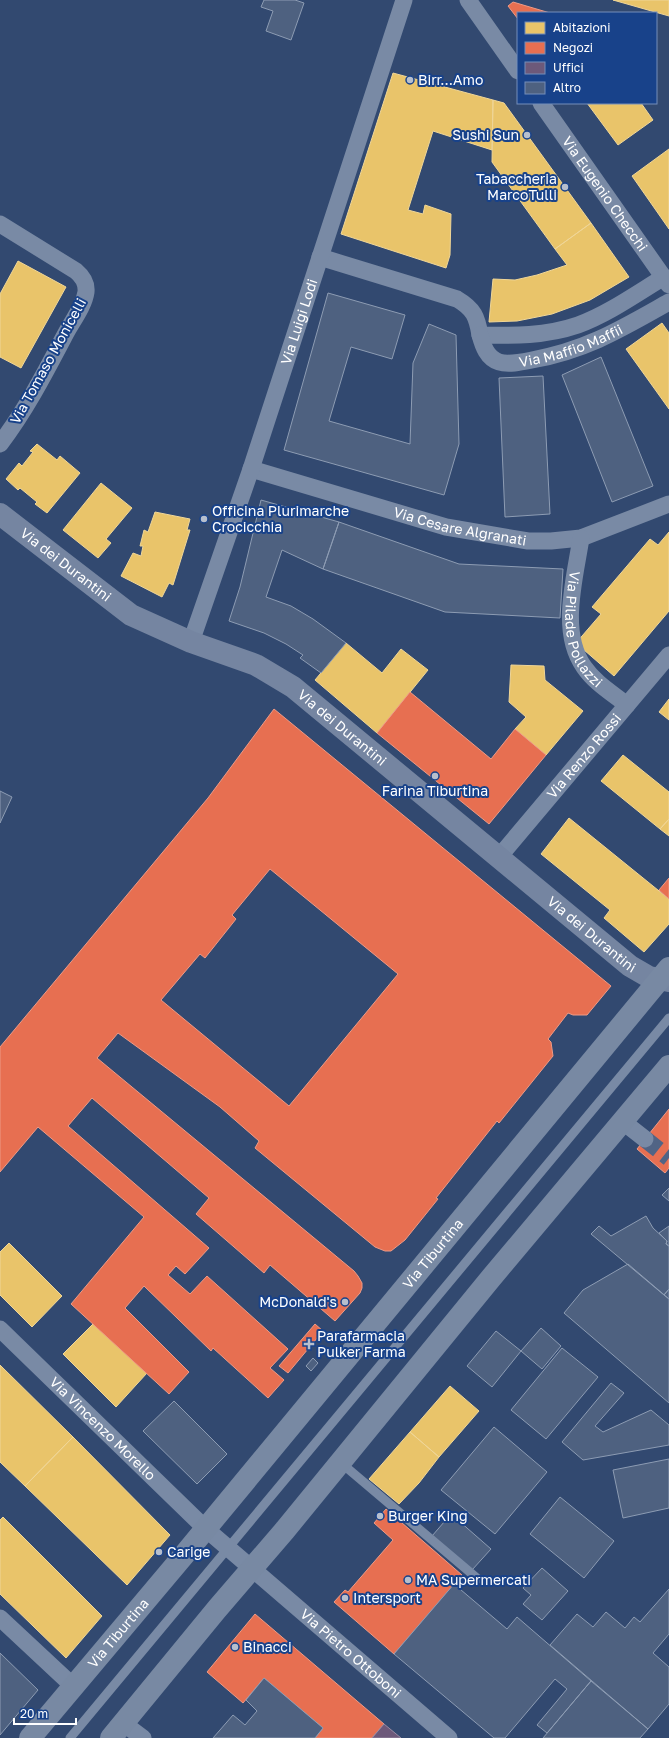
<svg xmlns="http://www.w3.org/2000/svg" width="669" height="1738" font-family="'Golos Text',sans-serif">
  <rect width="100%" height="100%" fill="#324970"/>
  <path fill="#e9c46a" stroke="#f0d697" d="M 613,0 L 669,0 L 669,16 Z
    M 393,73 L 493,100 L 492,150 L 433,131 L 408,210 L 423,214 L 425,205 L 451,214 L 450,255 L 446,268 L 341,234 Z
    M 493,100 L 504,103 L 591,223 L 555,249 L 492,162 Z
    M 587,103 L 641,103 L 653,120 L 618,145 Z
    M 669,149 L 669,229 L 632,176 Z
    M 591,223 L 629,277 L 590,300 L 552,314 L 517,321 L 489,322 L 493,279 L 515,280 L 537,275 L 567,265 L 555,249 Z
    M 18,261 L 66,287 L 21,368 L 0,357 L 0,294 Z
    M 662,323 L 669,333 L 669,409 L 626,349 Z
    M 37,444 L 57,460 L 60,456 L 80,473 L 47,513 L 35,504 L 37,502 L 20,488 L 18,490 L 6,479 L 19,463 L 22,466 L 33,452 L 30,451 Z
    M 101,483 L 132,508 L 106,539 L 111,543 L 98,558 L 63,530 Z
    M 155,512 L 190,519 L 187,530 L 190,530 L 173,585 L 169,583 L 162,597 L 121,576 L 133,553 L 141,556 L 143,546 L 140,546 L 144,530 L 148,532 Z
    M 669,532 L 669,611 L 614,676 L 576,643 L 601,614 L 592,607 L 650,539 L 658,545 Z
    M 346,643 L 382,673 L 401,649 L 428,670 L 377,733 L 315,680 Z
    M 511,665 L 544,666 L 545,680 L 583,711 L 546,755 L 515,729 L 526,717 L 509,702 Z
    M 669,699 L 669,720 L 659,712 Z
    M 623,755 L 669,792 L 669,819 L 660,829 L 601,781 Z
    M 569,818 L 669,899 L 669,924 L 644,952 L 604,918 L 610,910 L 541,854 Z
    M 669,819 L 669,836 L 660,829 Z
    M 9,1243 L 62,1296 L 32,1327 L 0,1295 L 0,1252 Z
    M 93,1324 L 147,1373 L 116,1407 L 63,1354 Z
    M 0,1365 L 73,1437 L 25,1486 L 0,1462 Z
    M 450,1386 L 479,1411 L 439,1457 L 410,1432 Z
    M 410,1432 L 439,1457 L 419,1483 L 399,1504 L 369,1479 Z
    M 73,1437 L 170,1535 L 127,1585 L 25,1486 Z
    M 3,1517 L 102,1616 L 66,1658 L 0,1594 L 0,1520 Z"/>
  <path fill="#e76f51" stroke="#ee9a85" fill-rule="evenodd" d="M 513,2 L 550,13 L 518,13 L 518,19 L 508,6 Z
    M 410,692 L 491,759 L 515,729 L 546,755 L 489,824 L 377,733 Z
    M 274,709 L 611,986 L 587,1015 L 573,1015 L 568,1013 L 548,1039 L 551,1042 L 553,1056 L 499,1123 L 497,1121 L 436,1198 L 438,1199 L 405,1240 L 391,1251 L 385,1251 L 375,1247 L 255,1148 L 259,1141 L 220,1107 L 118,1033 L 97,1058 L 354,1271 L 358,1276 L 362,1283 L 362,1288 L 360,1293 L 335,1321 L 270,1265 L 264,1273 L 196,1214 L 209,1198 L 92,1098 L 68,1126 L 209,1248 L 185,1274 L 176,1266 L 168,1275 L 190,1294 L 207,1276 L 288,1349 L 270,1368 L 284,1380 L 268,1398 L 213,1348 L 211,1351 L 144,1286 L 125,1308 L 189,1372 L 169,1394 L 71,1304 L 144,1217 L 38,1127 L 0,1172 L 0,1047 L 208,798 ZM 270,869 L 398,974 L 289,1106 L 161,1000 L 200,954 L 205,958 L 236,919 L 232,915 Z
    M 669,878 L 669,899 L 659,890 Z
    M 669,1109 L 669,1168 L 665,1173 L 637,1149 Z
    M 315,1324 L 323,1331 L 288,1373 L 279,1366 Z
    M 386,1509 L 462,1575 L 394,1654 L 334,1602 L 345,1590 L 348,1592 L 393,1540 L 374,1523 Z
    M 255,1614 L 384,1724 L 372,1738 L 315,1738 L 323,1728 L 264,1678 L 243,1703 L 207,1672 Z"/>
  <path fill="#6d597a" stroke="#998ba2" d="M 384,1724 L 401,1738 L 372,1738 Z"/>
  <path fill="#4e6180" stroke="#8d9cb3" d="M 264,0 L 295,0 L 304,3 L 291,40 L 266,31 L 273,11 L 261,7 Z
    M 328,293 L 405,315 L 392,359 L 351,347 L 329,421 L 410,444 L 413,363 L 429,324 L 456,335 L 459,444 L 444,495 L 284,450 Z
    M 601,357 L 653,486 L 612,502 L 562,375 Z
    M 543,376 L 550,514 L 505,517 L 499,378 Z
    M 261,500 L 339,522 L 323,569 L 282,550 L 266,597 L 291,606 L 313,619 L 346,643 L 321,673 L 300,658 L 303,655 L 286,644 L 264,633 L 229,621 L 240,587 Z
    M 339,522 L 459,564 L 563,569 L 560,618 L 445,612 L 323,569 Z
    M 0,791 L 12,797 L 0,823 Z
    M 669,1188 L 669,1201 L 662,1195 Z
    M 646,1216 L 653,1228 L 667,1241 L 666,1244 L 669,1246 L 669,1289 L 664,1295 L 591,1234 L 599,1226 L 611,1236 Z
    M 669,1226 L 669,1246 L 666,1244 L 667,1241 L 659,1233 Z
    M 628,1264 L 669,1299 L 669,1403 L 564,1313 L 583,1290 Z
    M 669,1289 L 669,1299 L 664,1295 Z
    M 541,1328 L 561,1346 L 542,1369 L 521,1351 Z
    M 496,1331 L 521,1351 L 492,1387 L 467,1366 Z
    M 562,1348 L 598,1377 L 546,1439 L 511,1410 Z
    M 313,1358 L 318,1363 L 311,1371 L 306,1366 Z
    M 611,1383 L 624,1393 L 595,1426 L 603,1432 L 651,1410 L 669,1425 L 669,1445 L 583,1460 L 562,1442 Z
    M 174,1401 L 227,1454 L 197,1484 L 143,1431 Z
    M 494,1427 L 547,1472 L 495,1534 L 441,1490 Z
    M 669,1459 L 669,1508 L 623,1518 L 613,1470 Z
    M 560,1497 L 614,1541 L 584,1578 L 530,1534 Z
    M 451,1514 L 491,1549 L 472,1570 L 432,1536 Z
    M 542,1568 L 568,1591 L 542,1620 L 523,1604 L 531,1595 L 523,1588 Z
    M 454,1584 L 507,1629 L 517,1617 L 591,1681 L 547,1733 L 537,1725 L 567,1689 L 555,1679 L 505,1738 L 494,1738 L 394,1654 Z
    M 669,1589 L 669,1634 L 653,1653 L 669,1667 L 669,1704 L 648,1729 L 550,1645 L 577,1614 L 593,1627 L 606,1612 L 625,1628 L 634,1617 L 640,1622 Z
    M 0,1653 L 38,1690 L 0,1735 Z
    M 264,1678 L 323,1728 L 315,1738 L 213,1738 L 233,1715 L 245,1725 L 257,1711 L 246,1700 Z
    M 591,1681 L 648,1729 L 640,1738 L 543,1738 Z"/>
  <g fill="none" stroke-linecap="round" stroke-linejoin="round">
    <path stroke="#516485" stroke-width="17" stroke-dasharray="17 8" stroke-linecap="butt" d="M 645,1139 L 669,1158"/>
    <path stroke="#798aa5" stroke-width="9" d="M 340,1462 L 478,1579
      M 70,1738 L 669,1018"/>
    <g stroke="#798aa5" stroke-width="17">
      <path d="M 468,0 L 518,71"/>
      <path id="s1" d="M 541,103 L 669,285"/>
      <path d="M 0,224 L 76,271 C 82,276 87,282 86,292 C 84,306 73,320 66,333 C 46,371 26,410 0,444"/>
      <path d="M 320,257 L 457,299 C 474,309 477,317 480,335 C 513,336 546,336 578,325 C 608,314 636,294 664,277"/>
      <path id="s2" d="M 480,335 C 483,346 487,358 499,362 C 508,365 522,362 532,360 C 587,350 621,329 669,302"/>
      <path id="s3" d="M 251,469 L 446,527 L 528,541 L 551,541 L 581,538 L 669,504"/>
      <path id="s4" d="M 581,538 C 575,578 559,632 584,667 C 595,683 612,693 627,705"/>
      <path id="s5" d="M 191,642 L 251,469 L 404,0"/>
      <path id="s6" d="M 499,857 L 669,655"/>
      <path d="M 622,1121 L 645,1139"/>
      <path id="s7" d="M 0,1329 L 206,1529 L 449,1738"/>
      <path d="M 0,1618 L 73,1686"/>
      <path d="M 123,1723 L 143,1738"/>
    </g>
    <path stroke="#7585a1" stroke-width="22" id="s8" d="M 0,514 L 131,615 L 191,642 L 256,665 L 293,687 L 630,966 L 649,977 L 669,981"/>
    <g stroke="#7889a3" stroke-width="22">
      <path id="s9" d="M 30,1738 L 184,1555 L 669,968"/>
      <path d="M 111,1738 L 217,1609 L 285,1530 L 491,1278 L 669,1066"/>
    </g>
  </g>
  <g fill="#b7bfcd" stroke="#18428a" stroke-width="1.5">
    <circle cx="410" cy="80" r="4"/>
    <circle cx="527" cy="135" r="4"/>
    <circle cx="565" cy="187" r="4"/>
    <circle cx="204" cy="519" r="4"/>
    <circle cx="435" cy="776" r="4"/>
    <circle cx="345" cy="1302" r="4"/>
    <path d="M307 1338h4v4h4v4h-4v4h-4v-4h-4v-4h4z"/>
    <circle cx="380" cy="1516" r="4"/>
    <circle cx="159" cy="1552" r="4"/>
    <circle cx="408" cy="1580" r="4"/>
    <circle cx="345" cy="1598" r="4"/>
    <circle cx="235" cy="1647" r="4"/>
  </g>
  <g text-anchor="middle" stroke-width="4" stroke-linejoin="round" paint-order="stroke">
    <g font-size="14" fill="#fff" stroke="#18428a" text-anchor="start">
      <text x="418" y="85">Birr...Amo</text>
      <text x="519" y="140" text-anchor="end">Sushi Sun</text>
      <text x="557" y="184" text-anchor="end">Tabaccheria<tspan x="557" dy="16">MarcoTulli</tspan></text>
      <text x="212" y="516">Officina Plurimarche<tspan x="212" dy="16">Crocicchia</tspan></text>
      <text x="435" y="796" text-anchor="middle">Farina Tiburtina</text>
      <text x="337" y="1307" text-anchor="end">McDonald's</text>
      <text x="317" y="1341">Parafarmacia<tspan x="317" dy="16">Pulker Farma</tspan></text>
      <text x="388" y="1521">Burger King</text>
      <text x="167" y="1557">Carige</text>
      <text x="416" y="1585">MA Supermercati</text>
      <text x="353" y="1603">Intersport</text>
      <text x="243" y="1652">Binacci</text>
    </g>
    <g font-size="14" fill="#fff" stroke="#18428a">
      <text dy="5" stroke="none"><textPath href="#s1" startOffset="111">Via Eugenio Checchi</textPath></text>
      <text dy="5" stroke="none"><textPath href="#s5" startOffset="338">Via Luigi Lodi</textPath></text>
      <text dy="5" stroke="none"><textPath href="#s2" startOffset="109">Via Maffio Maffii</textPath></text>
      <text transform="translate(48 361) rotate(-61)" y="5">Via Tomaso Monicelli</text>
      <text dy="5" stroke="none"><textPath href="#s3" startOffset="217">Via Cesare Algranati</textPath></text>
      <text dy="5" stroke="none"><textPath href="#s8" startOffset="83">Via dei Durantini</textPath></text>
      <text dy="5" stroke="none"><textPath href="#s4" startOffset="95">Via Pilade Pollazzi</textPath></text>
      <text dy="5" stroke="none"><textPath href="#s8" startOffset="407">Via dei Durantini</textPath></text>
      <text dy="5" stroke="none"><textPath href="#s6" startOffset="132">Via Renzo Rossi</textPath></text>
      <text dy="5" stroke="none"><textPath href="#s8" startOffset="731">Via dei Durantini</textPath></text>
      <text dy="5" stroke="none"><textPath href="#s9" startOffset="630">Via Tiburtina</textPath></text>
      <text dy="5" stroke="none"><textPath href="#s7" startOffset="143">Via Vincenzo Morello</textPath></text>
      <text dy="5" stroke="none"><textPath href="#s9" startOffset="137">Via Tiburtina</textPath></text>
      <text dy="5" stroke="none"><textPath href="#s7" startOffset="478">Via Pietro Ottoboni</textPath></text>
    </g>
  </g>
  <rect x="517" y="12" width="140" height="92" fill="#18428a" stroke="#748eb9"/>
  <rect x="525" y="22" width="20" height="12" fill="#e9c46a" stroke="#748eb9"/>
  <text x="553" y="32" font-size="12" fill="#ffffff">Abitazioni</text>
  <rect x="525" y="42" width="20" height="12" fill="#e76f51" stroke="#748eb9"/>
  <text x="553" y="52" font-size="12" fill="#ffffff">Negozi</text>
  <rect x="525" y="62" width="20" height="12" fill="#6d597a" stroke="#748eb9"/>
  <text x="553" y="72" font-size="12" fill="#ffffff">Uffici</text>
  <rect x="525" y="82" width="20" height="12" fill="#4e6180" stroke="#748eb9"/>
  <text x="553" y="92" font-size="12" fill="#ffffff">Altro</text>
  <path d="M14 1718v6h62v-6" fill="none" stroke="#ffffff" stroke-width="2"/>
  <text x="20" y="1718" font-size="12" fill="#ffffff" stroke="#18428a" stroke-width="3" paint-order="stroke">20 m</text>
</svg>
